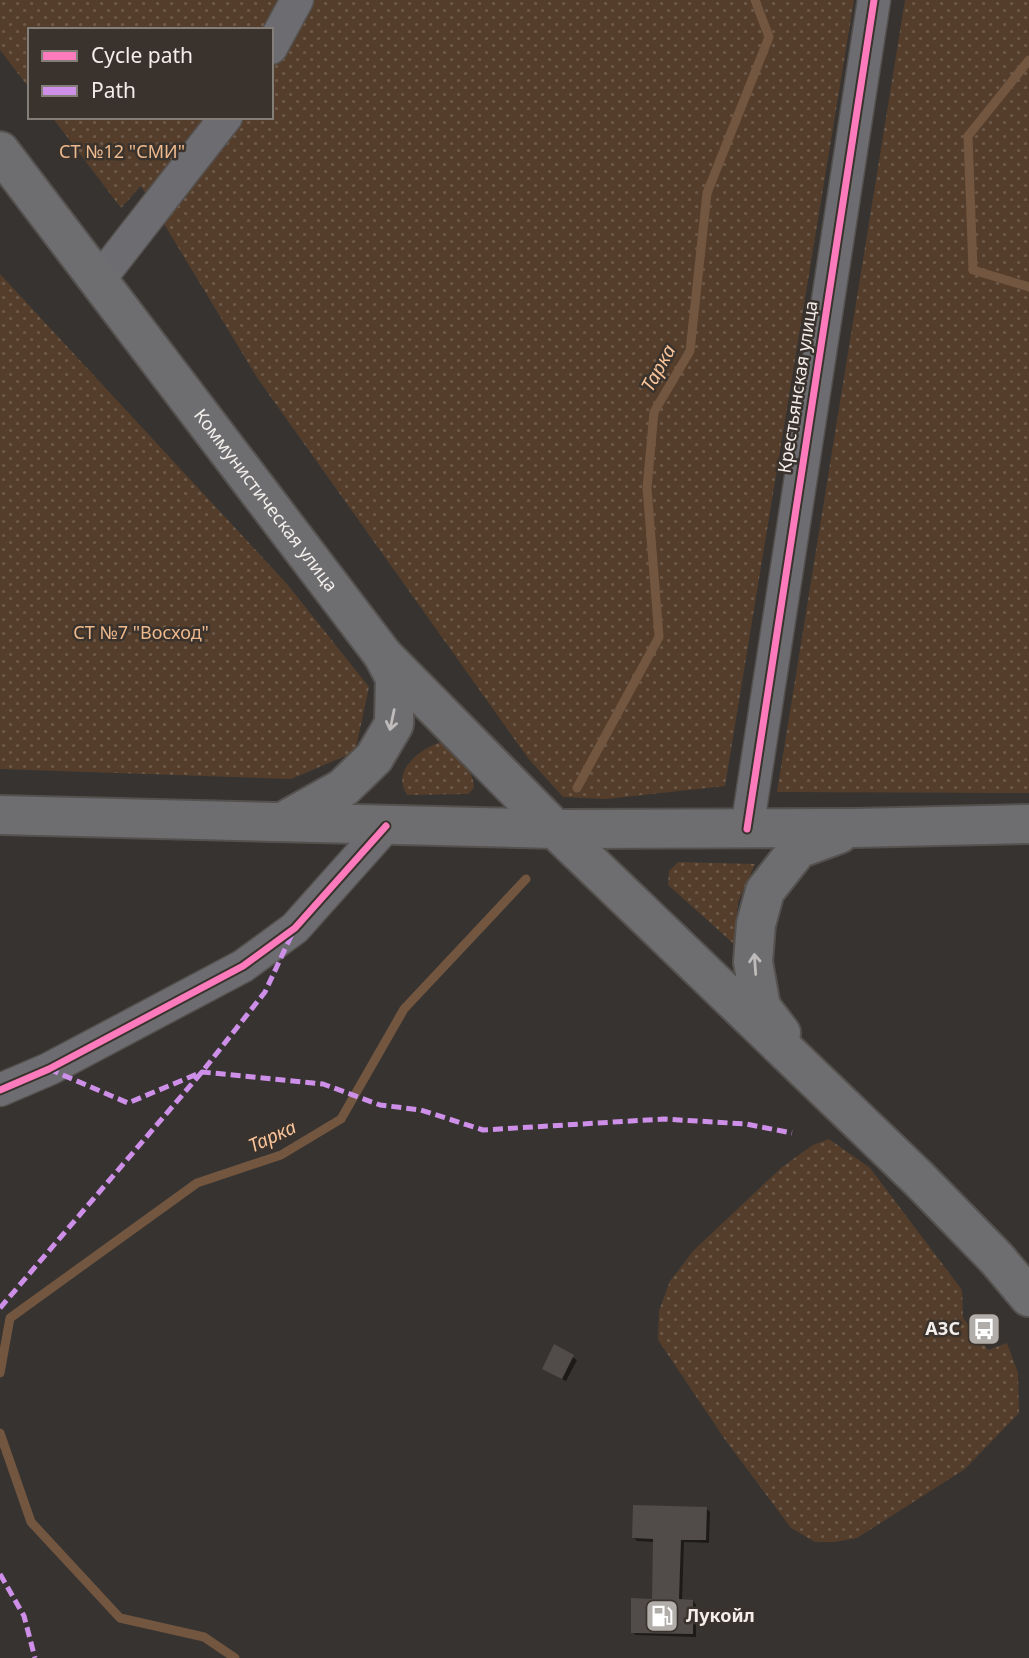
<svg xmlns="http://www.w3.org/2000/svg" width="1029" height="1658" font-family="'Noto Sans',sans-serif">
  <defs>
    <pattern id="grass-dots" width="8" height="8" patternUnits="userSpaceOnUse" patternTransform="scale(1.75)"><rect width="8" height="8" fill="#543e2b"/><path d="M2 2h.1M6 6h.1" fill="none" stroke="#6d5a4a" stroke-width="1.8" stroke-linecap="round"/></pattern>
  </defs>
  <rect width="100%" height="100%" fill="#373330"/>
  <path fill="url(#grass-dots)" d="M 0,0 L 854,0 L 725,786 L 606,799 L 563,797 L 528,758 L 258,379 L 141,186 L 121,208 L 52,117 L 271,117 L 271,30 L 30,30 L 30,89 L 0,50 Z
    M 905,0 L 1029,0 L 1029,793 L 777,792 Z
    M 0,274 L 287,584 L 369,687 L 355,752 L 291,779 L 0,769 Z
    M 444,741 C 457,754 474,770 474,788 L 468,794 L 407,795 C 390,770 422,747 444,741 Z
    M 678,862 L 755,864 L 738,902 L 734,944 L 668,885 L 669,871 Z
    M 829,1139 L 870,1168 L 962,1290 L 963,1318 L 988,1350 L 1007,1343 L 1018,1373 L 1019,1413 L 965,1469 L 857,1538 L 835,1542 L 815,1542 L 791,1528 L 726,1441 L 658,1340 L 659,1311 L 670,1281 L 694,1250 L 782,1167 L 813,1145 Z"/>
  <path fill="#0007" d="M 555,1347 L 577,1360 L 566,1381 L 544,1369 Z
    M 706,1508 L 710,1512 L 709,1543 L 684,1542 L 682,1601 L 693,1601 L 696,1605 L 696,1637 L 636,1635 L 632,1632 L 654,1601 L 655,1542 L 637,1541 L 633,1537 Z"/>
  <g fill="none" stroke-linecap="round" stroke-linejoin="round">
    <path stroke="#725640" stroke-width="9" d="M 1029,60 L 968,136 L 973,270 L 1029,287
      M 577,788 L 659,637 L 647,488 L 654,412 L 690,351 L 707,193 L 769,37 L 755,0
      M 0,1373 L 10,1318 L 197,1183 L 281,1155 L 341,1119 L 404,1009 L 526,879
      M 0,1433 L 31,1522 L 120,1618 L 204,1637 L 235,1658"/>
  </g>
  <path fill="#514c4a" d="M 554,1344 L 574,1355 L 562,1379 L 542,1369 Z
    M 633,1505 L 707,1507 L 706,1540 L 681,1540 L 679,1599 L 693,1600 L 693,1634 L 631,1633 L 631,1598 L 652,1599 L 653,1539 L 632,1538 Z"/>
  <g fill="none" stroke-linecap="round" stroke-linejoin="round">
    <defs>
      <path id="minor" d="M 271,48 L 297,0
        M 99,280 L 226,117
        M 747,829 L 874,0
        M 0,1090 L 49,1069 L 243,966 L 295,928 L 386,826"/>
      <g id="major">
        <path id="s1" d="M 0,151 L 383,655 L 555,829 L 919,1179 L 997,1259 L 1029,1297"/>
        <path d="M 0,815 L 555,829 L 854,828 L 1029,824"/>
        <path d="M 284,821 L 343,788 L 374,758 L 394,724 L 395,678 L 384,657"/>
        <path d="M 781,1033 L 761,1007 L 753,962 L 756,924 L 765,891 L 798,849 L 839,834"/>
      </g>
    </defs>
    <use href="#minor" stroke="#54514f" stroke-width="35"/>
    <use href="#major" stroke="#54514f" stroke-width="42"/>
    <use href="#minor" stroke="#6d6d71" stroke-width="32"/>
    <use href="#major" stroke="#6e6e71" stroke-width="38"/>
    <path stroke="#ce8fe9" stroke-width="5" stroke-dasharray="10 5" stroke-linecap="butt" d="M 49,1069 L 128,1103 L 202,1072 L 323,1084 L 380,1105 L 421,1110 L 483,1130 L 664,1119 L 746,1124 L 792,1133
      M 0,1308 L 202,1072 L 265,992 L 292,934
      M 0,1574 L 24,1616 L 35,1658"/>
    <defs>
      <path id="cycleway" d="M 747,829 L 874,0
        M 0,1090 L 49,1069 L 243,966 L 295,928 L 386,826"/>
    </defs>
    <use href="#cycleway" stroke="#3a332d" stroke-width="11"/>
    <use href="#cycleway" stroke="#fd7abc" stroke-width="7"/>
  </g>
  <defs><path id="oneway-shaft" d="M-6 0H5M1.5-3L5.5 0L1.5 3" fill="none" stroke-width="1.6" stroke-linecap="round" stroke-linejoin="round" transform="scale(1.75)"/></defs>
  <g stroke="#bebbba">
    <use href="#oneway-shaft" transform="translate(392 720) rotate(102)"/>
    <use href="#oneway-shaft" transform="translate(755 964) rotate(-94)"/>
  </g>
  <defs>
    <symbol id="bus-square" viewBox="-11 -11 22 22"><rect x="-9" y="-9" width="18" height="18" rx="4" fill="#b1ada9" stroke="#3a332d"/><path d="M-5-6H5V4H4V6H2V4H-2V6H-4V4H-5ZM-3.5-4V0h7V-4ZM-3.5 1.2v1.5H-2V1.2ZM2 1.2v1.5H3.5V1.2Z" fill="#fff"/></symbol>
    <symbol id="fuel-square" viewBox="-11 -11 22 22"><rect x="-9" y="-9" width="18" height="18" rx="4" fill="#b1ada9" stroke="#3a332d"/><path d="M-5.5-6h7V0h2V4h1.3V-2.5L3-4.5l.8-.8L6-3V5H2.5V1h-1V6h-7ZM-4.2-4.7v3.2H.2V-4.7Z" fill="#fff"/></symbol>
  </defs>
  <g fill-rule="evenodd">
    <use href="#bus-square" x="965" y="1310" width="38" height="38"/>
    <use href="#fuel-square" x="643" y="1597" width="38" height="38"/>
  </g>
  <g text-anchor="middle" stroke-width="5" stroke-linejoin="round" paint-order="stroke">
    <g font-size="18" fill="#edb98d" stroke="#3a332d">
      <text x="122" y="158">СТ №12 "СМИ"</text>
      <text x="141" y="639">СТ №7 "Восход"</text>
    </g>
    <g font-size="18" fill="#f3eeea" stroke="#3a332d">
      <text transform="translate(798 387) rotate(-81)" y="6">Крестьянская улица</text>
      <text dy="6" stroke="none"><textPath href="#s1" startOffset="439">Коммунистическая улица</textPath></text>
    </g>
    <g font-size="18" font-weight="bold" fill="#f3eeea" stroke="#3a332d" text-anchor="end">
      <text x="960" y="1335">АЗС</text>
      <text x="686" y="1622" text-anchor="start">Лукойл</text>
    </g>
    <g font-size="19" font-style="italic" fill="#f9c499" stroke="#3a332d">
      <text transform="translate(658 368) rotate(-61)" y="7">Тарка</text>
      <text transform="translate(272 1136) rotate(-25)" y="7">Тарка</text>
    </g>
  </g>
  <rect x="28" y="28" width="245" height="91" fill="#3a332d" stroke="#847e79" stroke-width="2"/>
  <rect x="42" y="51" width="35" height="10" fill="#fd7abc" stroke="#847e79" stroke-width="2"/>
  <text x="91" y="63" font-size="21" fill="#f3eeea">Cycle path</text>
  <rect x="42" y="86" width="35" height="10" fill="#ce8fe9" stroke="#847e79" stroke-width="2"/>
  <text x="91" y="98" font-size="21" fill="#f3eeea">Path</text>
</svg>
